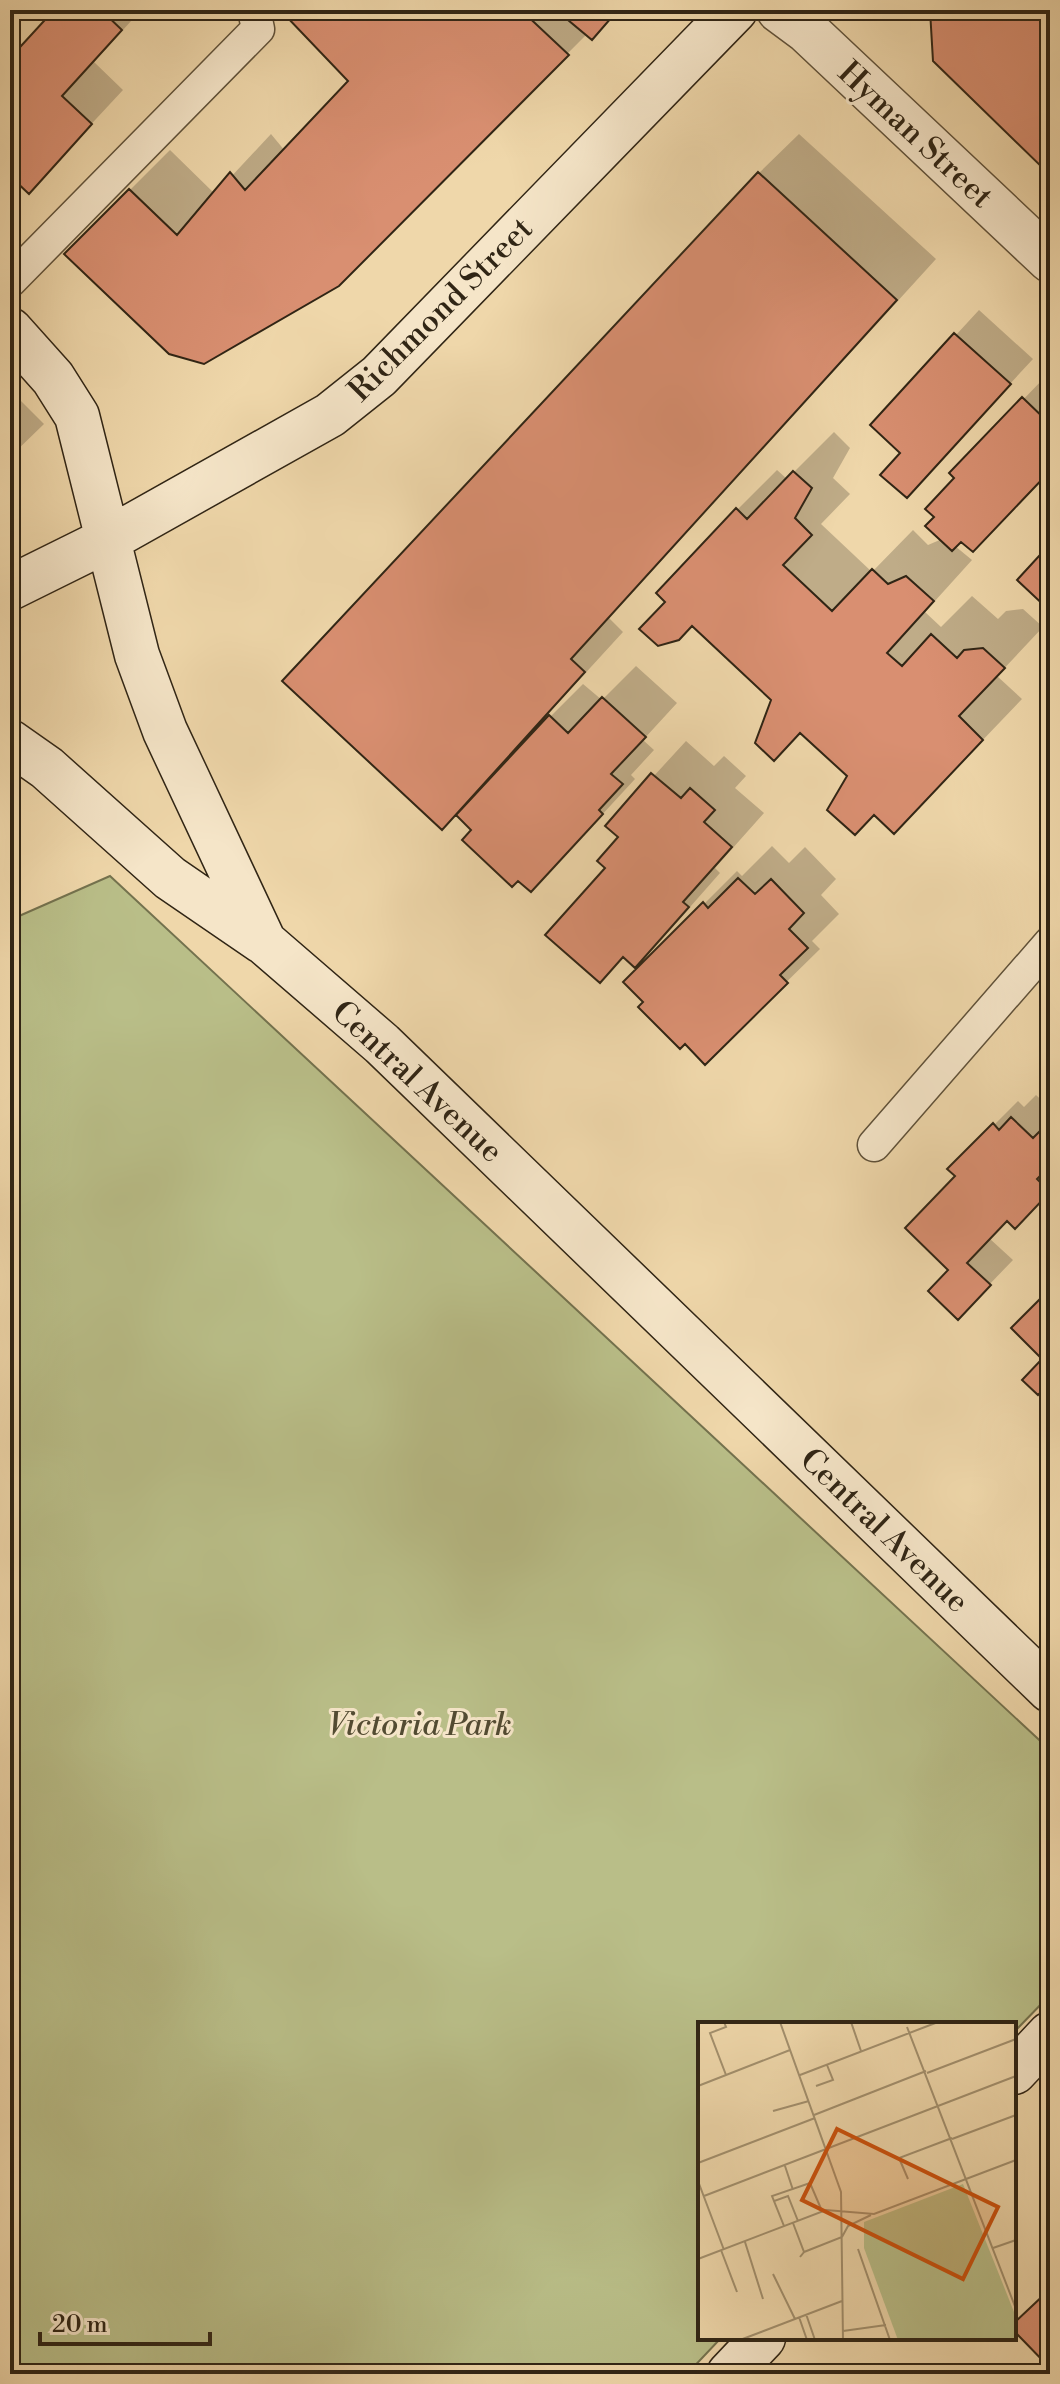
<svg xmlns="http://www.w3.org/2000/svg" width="1060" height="2384" viewBox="0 0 1060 2384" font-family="'Libre Bodoni',serif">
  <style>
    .green { fill: #b9be88; stroke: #74724e; stroke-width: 2 }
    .shadow { fill: #0003 }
    .building { fill: #d98f71; stroke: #302515; stroke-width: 2 }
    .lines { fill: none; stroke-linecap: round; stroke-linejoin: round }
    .lane-casing { stroke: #60523a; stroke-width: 35 }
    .street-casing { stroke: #60523a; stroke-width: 47 }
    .secondary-casing { stroke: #302515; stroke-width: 47 }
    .lane { stroke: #f5e5c8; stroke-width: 32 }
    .street { stroke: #f5e5c8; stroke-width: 44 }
    .secondary { stroke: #f5e5c8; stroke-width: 44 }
    .labels { text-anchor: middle; stroke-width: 6; stroke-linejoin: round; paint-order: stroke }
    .street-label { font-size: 32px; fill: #302515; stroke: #f5e5c8 }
    .park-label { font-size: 32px; font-style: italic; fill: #524b32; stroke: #f5e5c8 }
    .inset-road { fill: none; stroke: #a3906e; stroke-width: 2 }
    .view { fill: #cc510d; fill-opacity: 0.15; stroke: #cc510d; stroke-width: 4 }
    .inset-edge { fill: none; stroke: #302515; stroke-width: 4 }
  </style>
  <rect width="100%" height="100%" fill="#efd7aa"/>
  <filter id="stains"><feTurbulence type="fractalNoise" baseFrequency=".0025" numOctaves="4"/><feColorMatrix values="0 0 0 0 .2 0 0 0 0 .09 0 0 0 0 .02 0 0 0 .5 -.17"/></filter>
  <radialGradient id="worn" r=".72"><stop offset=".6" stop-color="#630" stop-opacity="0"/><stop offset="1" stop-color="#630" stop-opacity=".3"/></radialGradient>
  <path class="green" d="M110,876L1050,1750V1995L1014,2032V2024H700V2338H721L687,2374H10V920Z"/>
  <path class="shadow" d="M57,10H141L94,62L123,90L29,191L10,173V61Z
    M291,10H620L592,38L587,34L338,284L67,253L170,150L215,194L271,134L285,151L351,81Z
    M799,134L936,259L609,618L623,632L547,715L549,718L583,684L602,700L636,666L677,703L643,740L654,750L631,775L635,779L564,856L474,830L456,813L759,173Z
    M979,310L1033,359L907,495L903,453L873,425Z
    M1047,375L1050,377V469L955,546L972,560L925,612L941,627L972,596L998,619L1006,611L1023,609L1043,627L997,676L1022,699L934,791L875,813L849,776L773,699L668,602L737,510L777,470L787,479L834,432L850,448L833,478L850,494L821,524L872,572L913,530L928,545L942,539L937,516L957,478L952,473Z
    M10,390L44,424L10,457Z
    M686,741L714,766L724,756L746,776L735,788L764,813L715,868L720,873L668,932L635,965L625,956L600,980L607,867L621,836L608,826Z
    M772,846L789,863L805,847L836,879L821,895L839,914L812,941L820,949L705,1062L626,982L737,871L742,876Z
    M1036,1095L1050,1108V1190L1015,1226L1007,1219L989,1238L1013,1260L958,1317L951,1269L958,1176L950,1169L1018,1101L1024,1107Z"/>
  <path class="building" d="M54,10H101L122,30L62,96L92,124L29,194L10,176V58Z
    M288,10H521L569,55L339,286L204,364L169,354L64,254L129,189L177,235L230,172L245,190L348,81L284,14Z
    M556,10H618L592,40Z
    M930,10H1050V175L933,61Z
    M758,172L897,300L571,659L585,672L442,830L282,681Z
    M954,333L1011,384L907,498L880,475L900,453L870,425Z
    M1022,397L1050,424V471L973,552L961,542L952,551L925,526L934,517L925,509L954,478L949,473Z
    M793,471L812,488L795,518L812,535L783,565L832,611L872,569L888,584L906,576L934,601L887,653L902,666L931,634L957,658L964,650L983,648L1005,668L959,716L983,740L894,834L874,815L855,835L827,810L847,776L800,733L774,761L755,743L771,700L692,626L679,640L658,646L639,629L665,602L656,593L736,508L747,519Z
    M1050,544V611L1017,580Z
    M602,697L646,737L611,774L623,784L599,810L603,814L531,892L518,881L512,887L462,840L471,830L456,815L549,715L568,733Z
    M651,773L681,798L690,788L715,810L704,822L732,847L683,902L689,907L635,968L623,957L600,983L545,935L605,868L597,861L618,837L605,826Z
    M738,878L755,894L771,879L804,913L789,929L808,948L780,975L788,983L705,1065L685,1044L680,1049L638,1007L643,1002L623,982L703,902L708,908Z
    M1011,1117L1033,1138L1050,1121V1166L1037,1179L1050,1192L1015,1229L1007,1221L967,1263L991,1285L958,1320L928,1291L948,1270L905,1228L955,1176L947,1169L993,1123L999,1130Z
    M1050,1289V1383L1038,1395L1022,1380L1042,1359L1011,1328Z
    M1048,2291L1050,2293V2368L1014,2331V2323Z"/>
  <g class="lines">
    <defs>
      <path id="lane" d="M10,281L258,29L254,10
        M874,1145L1050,943"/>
      <path id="street" d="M779,10L806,30L1050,260"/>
      <path id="secondary" d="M10,330L53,378L77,416L137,655L165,731L264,942L382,1044L1050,1690
        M10,588L109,539L330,415L379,376L735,10
        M10,742L47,768L170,878L262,941
        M1014,2072L1050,2034
        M729,2374L763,2338"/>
    </defs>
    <use href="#lane" class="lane-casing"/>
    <use href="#street" class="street-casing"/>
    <use href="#secondary" class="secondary-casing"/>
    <use href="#lane" class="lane"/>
    <use href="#street" class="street"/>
    <use href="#secondary" class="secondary"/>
  </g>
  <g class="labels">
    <g class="street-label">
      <text transform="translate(916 134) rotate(43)" y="11">Hyman Street</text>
      <text transform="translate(440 309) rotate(-45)" y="11">Richmond Street</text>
      <text transform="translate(418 1081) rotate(43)" y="11">Central Avenue</text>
      <text transform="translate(885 1530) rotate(44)" y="11">Central Avenue</text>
    </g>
    <g class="park-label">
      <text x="420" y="1735">Victoria Park</text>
    </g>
  </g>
  <g transform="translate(698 2022)">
    <rect width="318" height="318" fill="#efd7aa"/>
    <path d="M265,162L318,295V318H200L166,226V200Z" fill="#b9be88"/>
    <path class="inset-road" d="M26,0L28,5L12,11L28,53M82,0L143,170L145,318M153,0L163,29M209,5L318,287M229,51L318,17M102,53L240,0M0,64L92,28M118,64L135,58L129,43M75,89L111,79M116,93L228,49M254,117L318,93M0,141L117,96M87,144L95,168M210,157L201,136L254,116M0,159L26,228M6,174L318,54M76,179L74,174L112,161L124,189M95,201L106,230L102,235M86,204L76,179L90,174L100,199M47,220L65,277M295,226L318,218M160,227L192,318M23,228L39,270M106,230L144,215L150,204L173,193M0,237L128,188L176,192L318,138M75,252L97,297M108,292L117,318M101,295L109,318M145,309L188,303M42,318L144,279"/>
    <path class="view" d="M139,107L300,185L265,257L104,178Z"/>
    <rect width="318" height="318" class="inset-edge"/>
  </g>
  <rect width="1060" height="2384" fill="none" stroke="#efd7aa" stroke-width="40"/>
  <rect x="12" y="12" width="1036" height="2360" fill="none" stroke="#302515" stroke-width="4"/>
  <rect x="20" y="20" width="1020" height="2344" fill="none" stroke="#302515" stroke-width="2"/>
  <path d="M40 2332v12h170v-12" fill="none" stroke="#302515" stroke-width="4"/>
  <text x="52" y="2332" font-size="24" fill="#302515" stroke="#f5e5c8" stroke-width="6" paint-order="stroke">20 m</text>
  <rect width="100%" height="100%" filter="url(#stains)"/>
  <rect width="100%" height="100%" fill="url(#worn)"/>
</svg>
